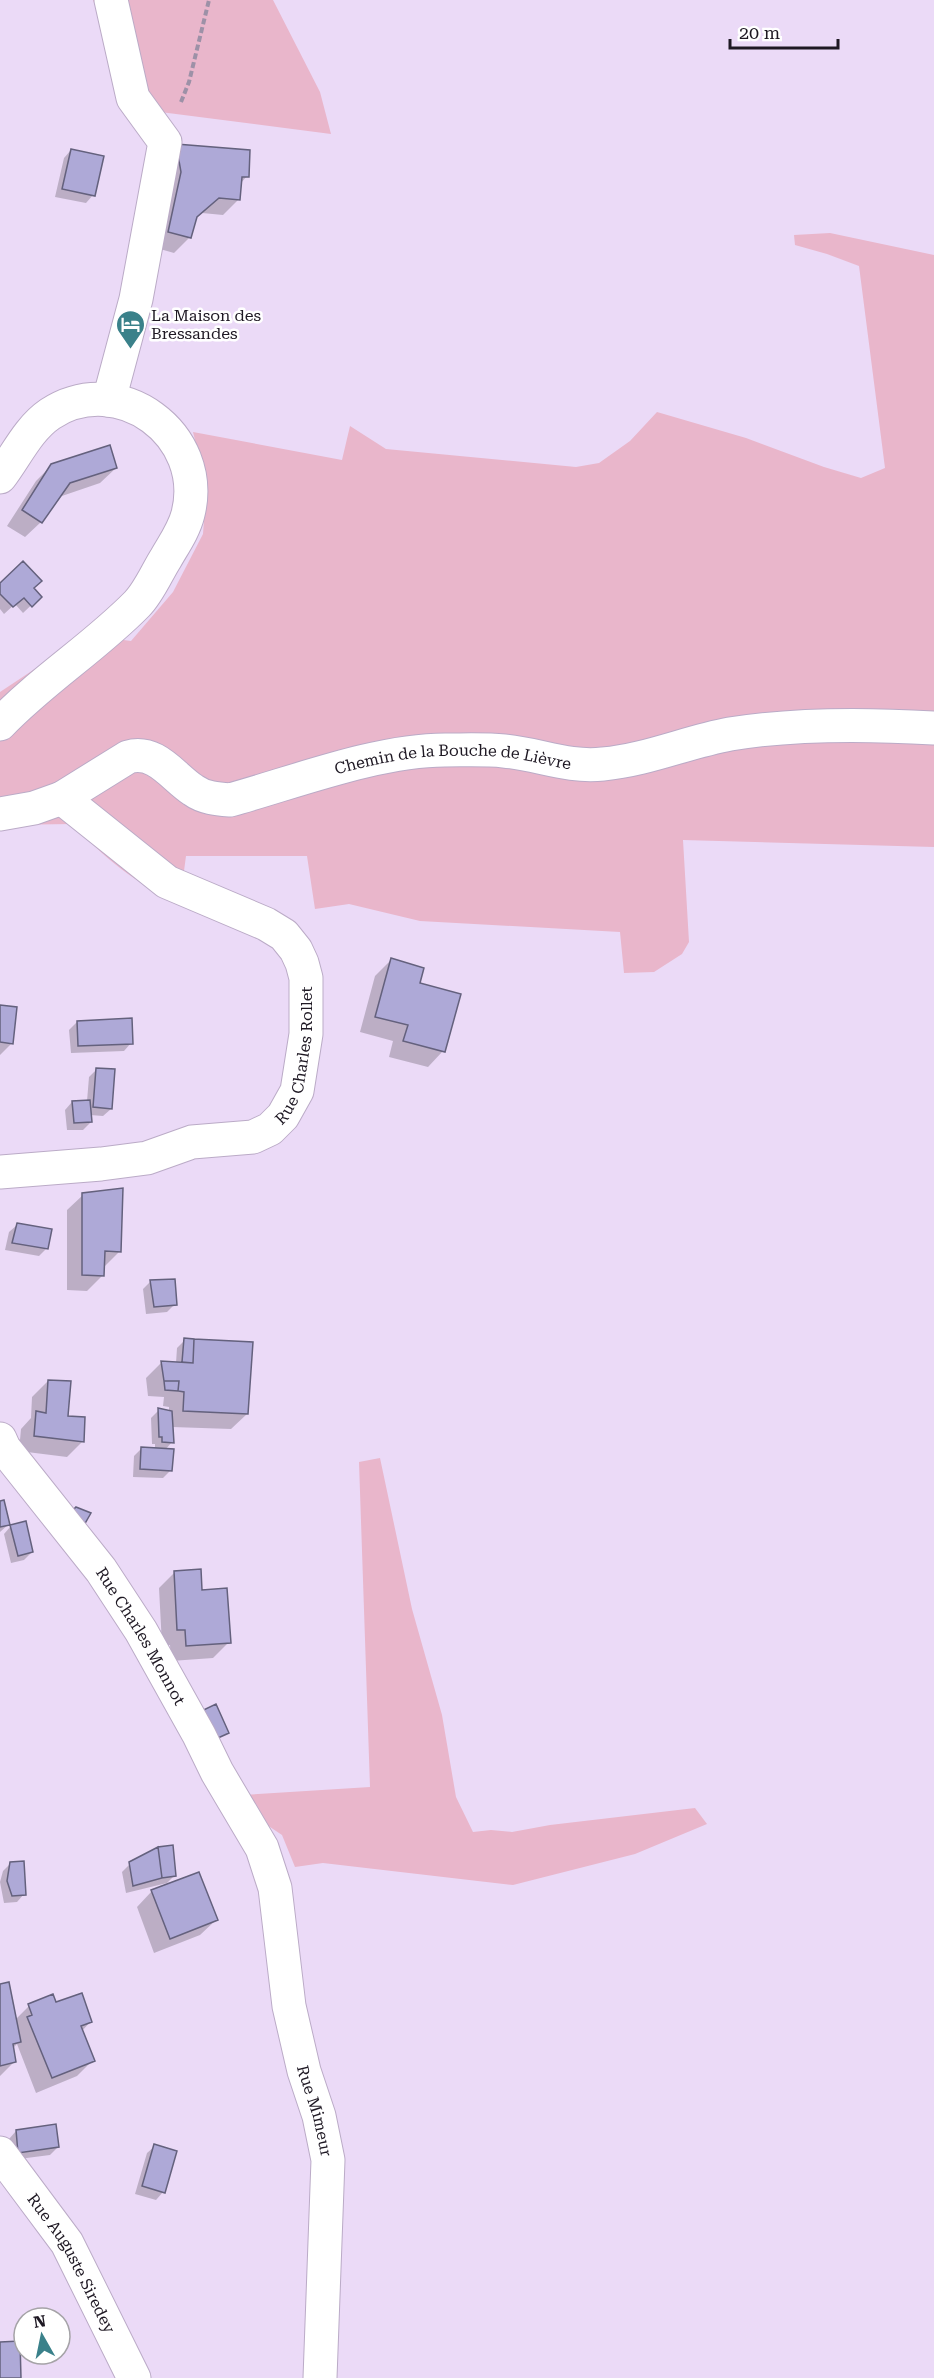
<svg xmlns="http://www.w3.org/2000/svg" width="934" height="2378" viewBox="0 0 934 2378" font-family="'Roboto Serif',serif">
  <style>
    .green { fill: #e9b6cb }
    .shadow { fill: #0003 }
    .building { fill: #aea9d7; stroke: #64617d; stroke-width: 1.5 }
    .lines { fill: none; stroke-linecap: round; stroke-linejoin: round }
    .minor-casing { stroke: #bbabc7; stroke-width: 35 }
    .path { stroke: #9d91a7; stroke-width: 4; stroke-dasharray: 6 3; stroke-linecap: butt }
    .minor { stroke: #fff; stroke-width: 33 }
    .labels { text-anchor: middle; stroke-width: 5; stroke-linejoin: round; paint-order: stroke }
    .poi-label { font-size: 16px; fill: #1e1823; stroke: #fff; text-anchor: start }
    .street-label { font-size: 16px; fill: #1e1823; stroke: #fff }
  </style>
  <rect width="100%" height="100%" fill="#ebdaf7"/>
  <path class="green" d="M93,0H273L320,92L331,134L129,108L115,58Z
    M830,233L934,255V847L683,840L689,942L682,954L654,972L624,973L620,932L420,921L349,904L315,909L307,856H186L180,901C138,887 102,856 73,824L0,825V692L86,635L131,641L173,592L203,534L206,494L203,472L193,432L342,460L350,426L386,449L576,467L599,463L630,441L657,412L746,438L824,467L861,478L885,468L859,266L827,254L795,245L794,235Z
    M380,1458L412,1609L442,1715L456,1797L473,1832L491,1830L512,1832L550,1825L695,1808L707,1824L635,1854L513,1885L323,1863L295,1867L282,1835L267,1825L243,1795L370,1787L359,1462Z"/>
  <path class="shadow" d="M177,146L247,176L240,184L239,199L223,215L202,213L195,219L190,237L174,253L153,247Z
    M71,150L93,195L86,203L55,197L64,158Z
    M52,465L116,468L100,483L59,497L41,522L25,537L7,526L36,481Z
    M0,585L32,588L40,597L23,613L15,604L4,614L0,609Z
    M391,960L418,984L443,1051L428,1067L389,1057L393,1041L360,1032L375,976Z
    M0,1007L12,1043L0,1055Z
    M77,1022L131,1043L124,1051L71,1053L69,1030Z
    M96,1070L111,1109L103,1116L90,1115L91,1122L83,1130H67L65,1110L72,1102L87,1101L89,1077Z
    M83,1195L120,1251L103,1268V1275L87,1291L67,1290V1210Z
    M17,1225L47,1248L39,1256L5,1250L9,1232Z
    M150,1282L175,1304L167,1312L146,1314L143,1289Z
    M185,1340L247,1414L231,1429L172,1427V1442L165,1450L171,1470L163,1478L133,1477L134,1456L142,1448L155,1449V1444H152L151,1418L159,1410L169,1412V1407L163,1406L164,1397L148,1396L146,1378L161,1363H176L177,1348Z
    M48,1381L66,1417L83,1441L67,1457L19,1451L21,1429L31,1418L32,1397Z
    M0,1503L9,1524L0,1532Z
    M11,1526L32,1552L24,1560L11,1563L4,1534Z
    M174,1573L200,1592L229,1642L213,1658L171,1661L170,1645H162L159,1588Z
    M11,1863L24,1894L17,1902L4,1903L0,1882L3,1871Z
    M130,1864L175,1875L167,1883L126,1893L122,1872Z
    M152,1891L216,1920L200,1935L154,1953L137,1907Z
    M0,1985L15,2020L29,2006L56,2004L91,2021L82,2031L93,2060L77,2076L36,2093L17,2044L12,2049L15,2061L0,2076Z
    M16,2131L58,2147L50,2155L11,2160L9,2139Z
    M155,2146L163,2192L156,2200L135,2194L147,2153Z"/>
  <path class="building" d="M176,144L250,150L249,177H242L240,200L219,198L197,217L191,238L168,232L181,172Z
    M71,149L104,156L95,196L62,189Z
    M110,445L117,468L70,483L42,523L22,510L51,464Z
    M23,561L42,581L34,588L42,597L32,607L24,598L13,607L0,594V583Z
    M391,958L424,968L420,983L461,994L445,1052L403,1041L408,1025L375,1017Z
    M0,1005L17,1007L13,1044L0,1042Z
    M132,1018L133,1044L78,1046L77,1021Z
    M96,1068L115,1069L112,1109L93,1107Z
    M90,1100L92,1122L74,1123L72,1101Z
    M123,1188L121,1252L105,1251L104,1276L82,1275V1193Z
    M17,1223L52,1229L48,1249L12,1243Z
    M175,1279L177,1305L154,1307L150,1280Z
    M184,1338L194,1339L193,1363L182,1362Z
    M194,1339L253,1342L248,1414L183,1411L184,1392L178,1391L179,1381H164L161,1361L193,1363Z
    M48,1380L71,1381L68,1416L85,1417L84,1442L34,1436L36,1411L46,1413Z
    M164,1381H179L178,1391L165,1390Z
    M158,1408L172,1411L174,1443L162,1442V1437H159Z
    M141,1447L174,1449L172,1471L140,1469Z
    M4,1500L10,1525L0,1527V1501Z
    M76,1507L91,1513L83,1527L70,1513Z
    M26,1521L33,1552L18,1556L10,1525Z
    M201,1569L202,1590L227,1588L231,1643L186,1646L185,1630H177L174,1571Z
    M216,1704L229,1733L209,1742L195,1714Z
    M173,1845L176,1876L162,1878L158,1847Z
    M158,1847L162,1878L133,1886L129,1862Z
    M24,1861L26,1895L12,1896L7,1881L10,1862Z
    M199,1872L218,1920L170,1939L151,1890Z
    M9,1982L21,2042L13,2044L16,2062L0,2066V1984Z
    M82,1993L92,2022L81,2026L95,2061L52,2078L27,2017L32,2015L28,2004L53,1994L56,2002Z
    M56,2124L59,2147L18,2153L16,2130Z
    M154,2144L177,2151L165,2193L142,2186Z
    M20,2341L21,2378H0V2342Z"/>
  <g class="lines">
    <defs>
      <g id="minor">
        <path d="M109,400L136,299L165,142L133,98L111,0"/>
        <path d="M0,477C16,456 28,429 50,414C119,369 208,435 188,514C184,530 174,544 166,558C157,572 149,592 137,604C95,647 42,680 0,724"/>
        <path id="s1" d="M0,814L34,808L62,798L128,757C156,749 172,776 193,790C204,798 217,799 230,800C295,782 378,750 445,750C465,750 485,749 504,751C538,754 568,768 603,764C647,760 687,742 730,734C797,723 867,724 934,728"/>
        <path id="s2" d="M0,1172L101,1164L147,1158L192,1142L253,1137L270,1129L283,1116L297,1091L306,1034V978L302,963L296,950L284,935L266,924L167,882L62,798"/>
        <path id="s3" d="M0,1439L4,1448L101,1570L141,1631L199,1735L217,1772L262,1848L275,1888L289,2006L304,2071L319,2116L328,2160L320,2378"/>
        <path id="s4" d="M0,2153L67,2243L134,2378"/>
      </g>
    </defs>
    <use href="#minor" class="minor-casing"/>
    <path class="path" d="M181,102L189,82L209,0"/>
    <use href="#minor" class="minor"/>
  </g>
  <defs>
    <symbol id="hotel-pin" viewBox="-11 -11 22 30"><path d="M0 17L-7.5 6A9.5 9.5 0 1 1 7.5 6Z" fill="#3a818a" stroke="#fff"/><path d="M-6-4.5h1.5V1H6V5H4.5V3h-9V5H-6ZM-4 0a1.8 1.8 0 1 1 3.6 0ZM.5 0V-2.5h3Q6-2.5 6 0Z" fill="#fff"/></symbol>
  </defs>
  <g fill-rule="evenodd">
    <use href="#hotel-pin" x="114" y="308" width="33" height="45"/>
  </g>
  <g class="labels">
    <g class="poi-label">
      <text x="151" y="321">La Maison des<tspan x="151" dy="18">Bressandes</tspan></text>
    </g>
    <g class="street-label">
      <text dy="6" stroke="none"><textPath href="#s1" startOffset="486">Chemin de la Bouche de Lièvre</textPath></text>
      <text dy="6" stroke="none"><textPath href="#s2" startOffset="357">Rue Charles Rollet</textPath></text>
      <text dy="6" stroke="none"><textPath href="#s3" startOffset="243">Rue Charles Monnot</textPath></text>
      <text dy="6" stroke="none"><textPath href="#s3" startOffset="756">Rue Mimeur</textPath></text>
      <text dy="6" stroke="none"><textPath href="#s4" startOffset="132">Rue Auguste Siredey</textPath></text>
    </g>
  </g>
  <g transform="translate(42 2336) rotate(351)"><circle r="28" fill="#ffffff" stroke="#a5a3a7" stroke-width="1.5"/>
  <path d="M0-4.5L10 22L0 15L-10 22Z" fill="#3a818a"/>
  <text y="-9" font-size="16" font-weight="bold" text-anchor="middle" fill="#1e1823">N</text>
  </g>
  <path d="M730 39v9h108v-9" fill="none" stroke="#1e1823" stroke-width="3"/>
  <text x="739" y="39" font-size="18" fill="#1e1823" stroke="#ffffff" stroke-width="4.5" paint-order="stroke">20 m</text>
</svg>
